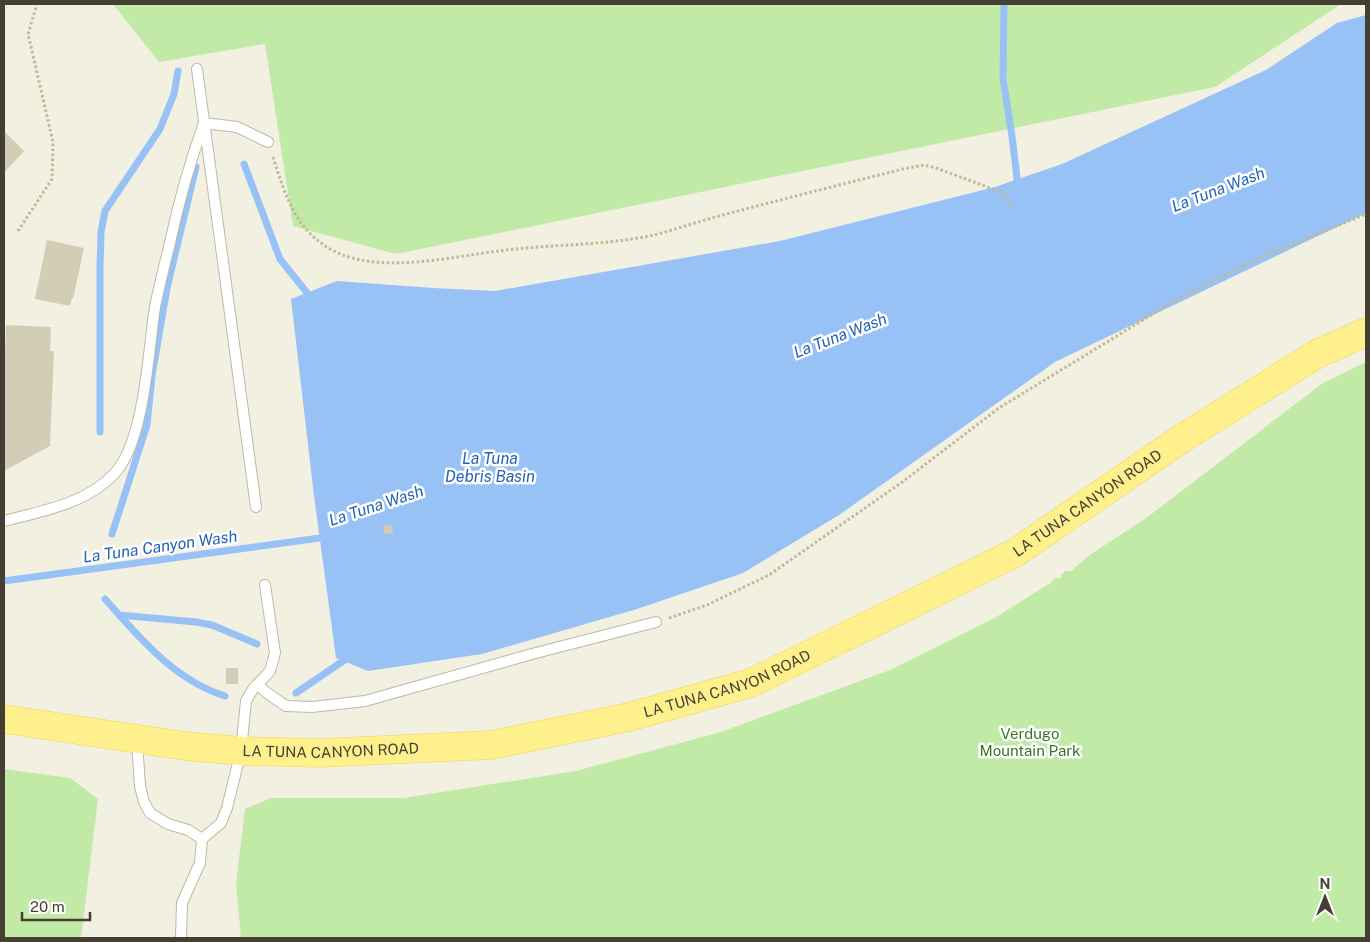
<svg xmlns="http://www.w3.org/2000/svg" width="1370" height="942" viewBox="0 0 1370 942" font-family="'Public Sans',sans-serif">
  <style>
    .green { fill: #c1eaa6 }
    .water { fill: #98c1f5 }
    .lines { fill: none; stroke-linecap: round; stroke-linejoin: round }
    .stream { stroke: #98c1f5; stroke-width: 7 }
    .building { fill: #d4cdb6 }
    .service-casing { stroke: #beb9a4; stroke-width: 12 }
    .primary-casing { stroke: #ecd556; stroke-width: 29 }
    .path { stroke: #c1b894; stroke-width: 3; stroke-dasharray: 2.5 2.5; stroke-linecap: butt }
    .service { stroke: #fff; stroke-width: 10 }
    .primary { stroke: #fff08e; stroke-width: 28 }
    .labels { text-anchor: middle; stroke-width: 5; stroke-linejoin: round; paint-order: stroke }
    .street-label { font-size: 15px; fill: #443f32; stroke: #fff }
    .park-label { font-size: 15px; fill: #367922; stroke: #fff }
    .water-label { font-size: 16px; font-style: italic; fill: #2563b6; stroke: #fff }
  </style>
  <rect width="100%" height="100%" fill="#f2f0e1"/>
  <path class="green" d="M113,4H1341L1215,87L396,254L293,226L265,44L159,62Z
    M1366,362V938H241L236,883L245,809L271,798H404L576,771L721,732L890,670L993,619L1047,585L1051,584V581H1054V578H1061V574H1064V571H1071L1091,554L1145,519L1323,383Z
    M4,769L70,778L98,799L81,938H4Z"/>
  <path class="water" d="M1366,15V213L1055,362L839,515L743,573L637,609L482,654L368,671L336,658L314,496L291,299L337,281L433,288L495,291L780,241L995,187L1062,164L1266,70L1337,23Z"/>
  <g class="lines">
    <path class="stream" d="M1004,4L1003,79L1012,136L1018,187
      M244,164L280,259L312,299
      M100,432V268L101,232L105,211L160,129L174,94L178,71
      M112,534L147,425L152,376L167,288L196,167
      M4,581L320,538L328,536
      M105,599C139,637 174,680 225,696
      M119,615L196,622L212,625L257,644
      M296,693L349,657"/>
  </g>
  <path class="building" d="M4,131L24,151L4,173Z
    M47,240L84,248L73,299L72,298L70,306L35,299Z
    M6,325L51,327L50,351H54L50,446L4,471V380Z
    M392,525L393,533L384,534L383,526Z
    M226,668H238V684H226Z"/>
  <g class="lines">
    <defs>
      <path id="service" d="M197,69L256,507
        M4,521C42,511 86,504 114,474C145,442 148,351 155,307C159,287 164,267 169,247C178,205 189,164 204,123L237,127L268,142
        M258,685L267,693L286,706L312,707L365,701L532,654L656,622
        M137,741L140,786L144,802L150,813L168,824L188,830L202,839
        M181,938L182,903L200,863L202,839L221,823L227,808L241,751L246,701L253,689L270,671L275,653L265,585"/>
      <g id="primary">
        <path id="s1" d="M4,719L185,746L241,751L320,753L491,745L629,717L751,683L1015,553L1181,439L1317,354L1366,332"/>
      </g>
    </defs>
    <use href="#service" class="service-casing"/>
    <use href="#primary" class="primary-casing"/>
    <path class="path" d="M273,157C285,194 295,230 332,250C378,275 449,257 499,251C550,244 603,246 654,235C677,229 700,221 723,215C783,199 843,184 903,169L924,165L936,168L1001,192L1007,198L1011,207
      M18,231L52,179L53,142L28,34L37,4
      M669,618L707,605L769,575L901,483L999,408L1184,295L1254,260L1366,214"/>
    <use href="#service" class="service"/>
    <use href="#primary" class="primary"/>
  </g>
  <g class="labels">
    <g class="street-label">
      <text dy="5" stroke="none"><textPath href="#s1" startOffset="1139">LA TUNA CANYON ROAD</textPath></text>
      <text dy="5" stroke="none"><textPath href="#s1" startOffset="734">LA TUNA CANYON ROAD</textPath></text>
      <text dy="5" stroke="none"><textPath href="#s1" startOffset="329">LA TUNA CANYON ROAD</textPath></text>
    </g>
    <g class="park-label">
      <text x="1030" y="739">Verdugo<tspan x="1030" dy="17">Mountain Park</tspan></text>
    </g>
    <g class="water-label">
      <text transform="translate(1218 189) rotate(-21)" y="6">La Tuna Wash</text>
      <text transform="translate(840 335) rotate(-21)" y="6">La Tuna Wash</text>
      <text x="490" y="464">La Tuna<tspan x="490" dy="18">Debris Basin</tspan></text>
      <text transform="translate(376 505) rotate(-18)" y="6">La Tuna Wash</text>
      <text transform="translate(160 546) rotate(-8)" y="6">La Tuna Canyon Wash</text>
    </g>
  </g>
  <rect width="1370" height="942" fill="none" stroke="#443f32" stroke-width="10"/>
  <g transform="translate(1325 897)" stroke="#ffffff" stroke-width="4" paint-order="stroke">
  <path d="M0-4L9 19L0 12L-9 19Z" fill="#443f32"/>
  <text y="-8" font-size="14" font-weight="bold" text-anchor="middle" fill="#443f32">N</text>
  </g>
  <path d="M22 912v8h68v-8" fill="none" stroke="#443f32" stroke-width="2.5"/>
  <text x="30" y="912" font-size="15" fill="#443f32" stroke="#ffffff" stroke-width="4" paint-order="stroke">20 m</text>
</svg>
